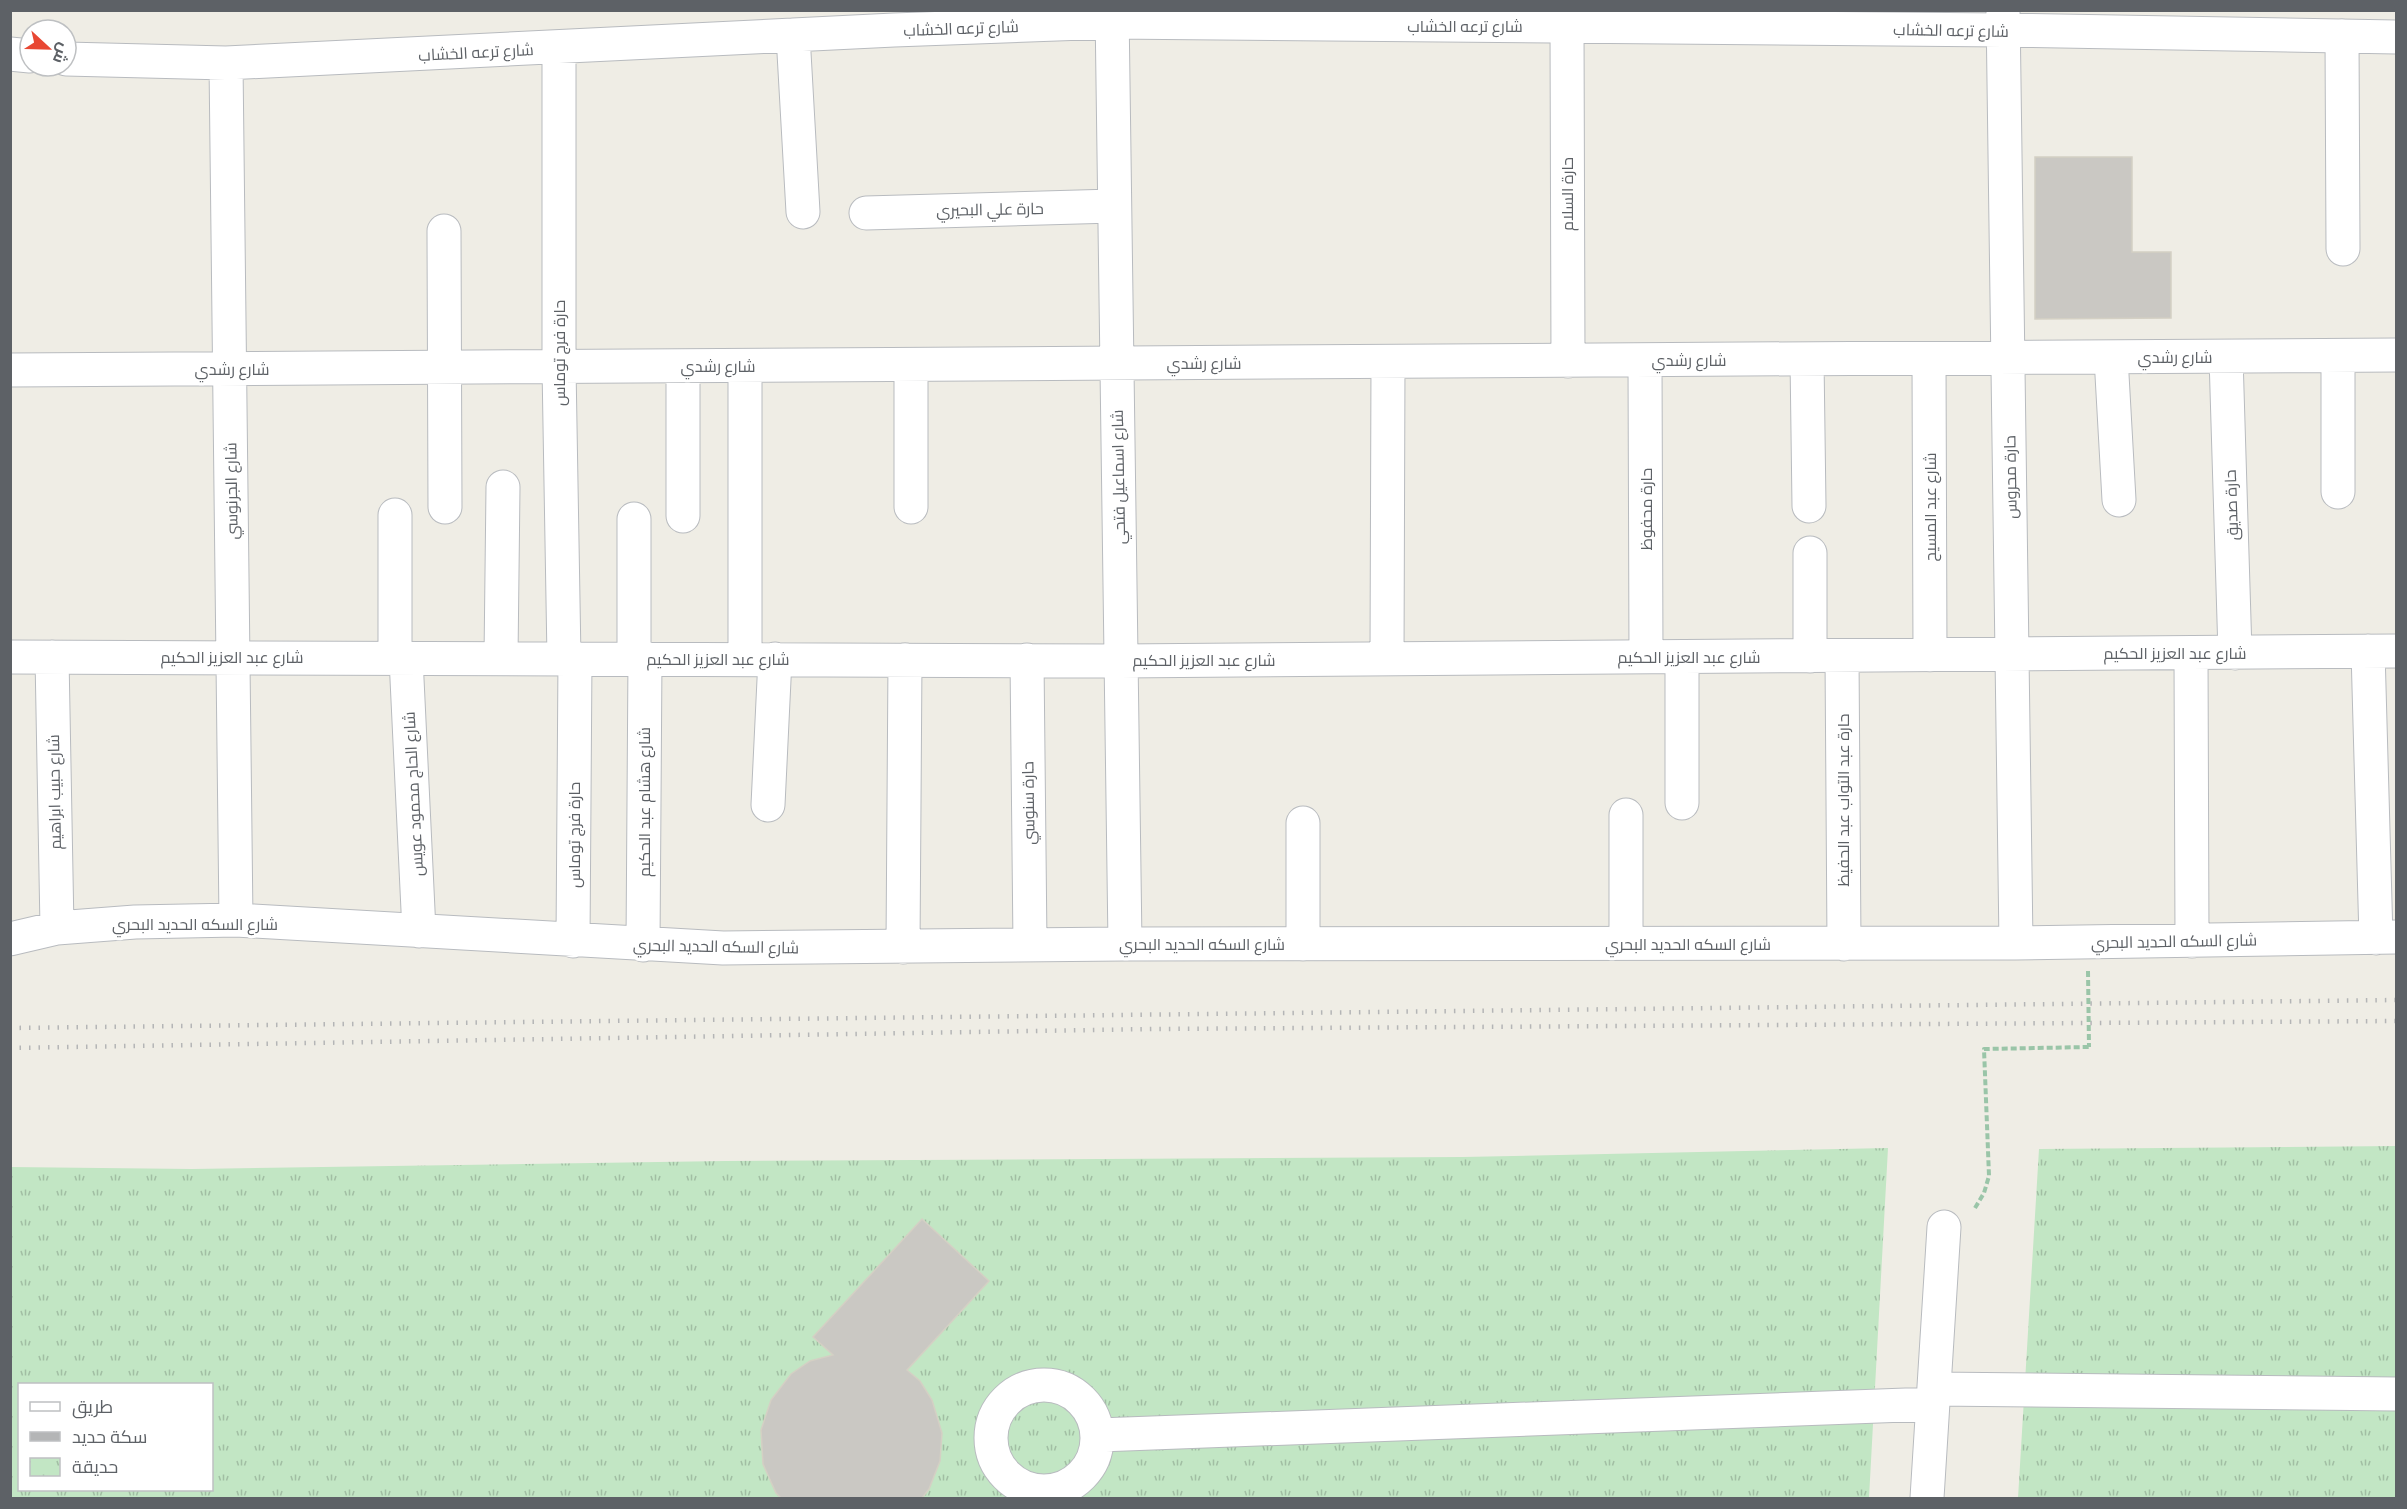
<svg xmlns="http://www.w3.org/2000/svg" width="2407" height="1509" viewBox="0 0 2407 1509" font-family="'Archivo Narrow',Cairo,sans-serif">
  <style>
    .park { fill: url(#park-tufts); fill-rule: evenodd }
    .building { fill: #cac8c3; stroke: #d4d0c4; stroke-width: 1.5 }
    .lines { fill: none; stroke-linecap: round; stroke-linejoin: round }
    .minor-casing { stroke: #b8bbbf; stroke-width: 35 }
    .path { stroke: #9ac5a8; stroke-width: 4; stroke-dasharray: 6 3; stroke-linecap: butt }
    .minor { stroke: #fff; stroke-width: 33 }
    .rail { stroke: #b4b5b6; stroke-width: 4.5; stroke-dasharray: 1.5 8; stroke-linecap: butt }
    .path-bridge { stroke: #9ac5a8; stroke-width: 4; stroke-dasharray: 6 3; stroke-linecap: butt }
    .labels { text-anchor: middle; stroke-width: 6; stroke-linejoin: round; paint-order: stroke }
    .street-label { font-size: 16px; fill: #5d6166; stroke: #fff }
  </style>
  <defs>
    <pattern id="park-tufts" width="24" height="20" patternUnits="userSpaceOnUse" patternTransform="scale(1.5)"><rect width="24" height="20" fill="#c2e6c4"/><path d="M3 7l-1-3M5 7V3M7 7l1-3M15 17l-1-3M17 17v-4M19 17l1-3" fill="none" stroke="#a1bea3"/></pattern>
  </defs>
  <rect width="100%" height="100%" fill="#efede5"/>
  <path class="park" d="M2396,1146V1498H2018L2039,1149Z
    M1888,1148L1869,1498H11V1167L192,1169L725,1161L1462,1157ZM20,1384H212V1490H20Z"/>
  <path class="building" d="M2035,157H2132V252H2171V318L2035,319Z
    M922,1219L989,1281L907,1370L920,1381L932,1400L942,1433L940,1461L929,1489L922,1498H781L776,1493L763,1464L761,1430L771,1400L791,1374L810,1361L833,1355L813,1337Z"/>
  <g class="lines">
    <defs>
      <path id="minor" d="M1112,10L1125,944
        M2003,10L2016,943
        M1567,26L1568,361
        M793,35L803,212
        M2342,36L2343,249
        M559,48V367L564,658
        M10,54L30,56
        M66,59L226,63L894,30L1112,22L2003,30L2396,37
        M226,63L236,920
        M866,213L1114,206
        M444,231L445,507
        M2338,356V492
        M2111,357L2119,500
        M2226,357L2235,653
        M1807,359L1809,506
        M1929,359L1930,655
        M1645,361L1646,657
        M911,365V507
        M683,366V516
        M745,366V659
        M10,370L2396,355
        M395,515V657
        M634,519V658
        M1810,553V656
        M2368,651L2376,938
        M2191,653L2192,941
        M1842,656L1844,944
        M10,657L1120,661L2396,651
        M52,657L57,928
        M406,658L419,931
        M501,658L503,487
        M1387,659L1388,362
        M1027,660L1030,945
        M1682,803V657
        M768,805L775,659
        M10,939L57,928L135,922L236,920L723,948L1125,944L2016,943L2396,937
        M573,941L575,658
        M1626,943V815
        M1303,944V823
        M643,945L645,658
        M903,947L905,660
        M991 1438a53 53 0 1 1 106 0a53 53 0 1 1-106 0Z
        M1934,1389L2396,1394
        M1099,1435L1933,1404
        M1927,1498L1944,1227"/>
    </defs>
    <use href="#minor" class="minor-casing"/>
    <path class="path" d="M1975,1208L1984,1193L1989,1176L1984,1049L2089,1047"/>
    <use href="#minor" class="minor"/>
    <path class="rail" d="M10,1028L2396,1000
      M10,1048L1153,1029L2396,1021"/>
    <path class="path-bridge" d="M2088,971L2089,1047"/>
  </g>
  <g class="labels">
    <g class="street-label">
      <text x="1465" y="32">شارع ترعه الخشاب</text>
      <text transform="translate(961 28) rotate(-2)" y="6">شارع ترعه الخشاب</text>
      <text transform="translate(1951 30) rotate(1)" y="6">شارع ترعه الخشاب</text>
      <text transform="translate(476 52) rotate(-3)" y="6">شارع ترعه الخشاب</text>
      <text transform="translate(1567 194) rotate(-90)" y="6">حارة السلام</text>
      <text transform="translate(990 209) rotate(-1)" y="6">حارة علي البحيري</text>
      <text transform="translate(559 353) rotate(-90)" y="6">حارة فرج توماس</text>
      <text x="2175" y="363">شارع رشدي</text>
      <text x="1689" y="366">شارع رشدي</text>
      <text x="1204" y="369">شارع رشدي</text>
      <text x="718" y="372">شارع رشدي</text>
      <text x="232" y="375">شارع رشدي</text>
      <text transform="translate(1118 477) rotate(-91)" y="6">شارع اسماعيل فتحي</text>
      <text transform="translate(2010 477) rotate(-91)" y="6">حارة محروس</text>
      <text transform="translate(231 491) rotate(-91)" y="6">شارع الجرنوسي</text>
      <text transform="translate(2231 505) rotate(-92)" y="6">حارة صديق</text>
      <text transform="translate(1930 507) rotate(-90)" y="6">شارع عبد المسيح</text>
      <text transform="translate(1646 509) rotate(-90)" y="6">حارة محفوظ</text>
      <text x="2175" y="659">شارع عبد العزيز الحكيم</text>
      <text x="232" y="663">شارع عبد العزيز الحكيم</text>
      <text x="1689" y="663">شارع عبد العزيز الحكيم</text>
      <text x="718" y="665">شارع عبد العزيز الحكيم</text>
      <text x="1204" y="666">شارع عبد العزيز الحكيم</text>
      <text transform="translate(54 792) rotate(-91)" y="6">شارع حبيب ابراهيم</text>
      <text transform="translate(413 794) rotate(-93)" y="6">شارع الحاج محمود عويس</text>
      <text transform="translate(1843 800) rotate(-90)" y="6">حارة عبد التواب عبد الحفيظ</text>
      <text transform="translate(644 802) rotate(-90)" y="6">شارع هشام عبد الحكيم</text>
      <text transform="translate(1028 803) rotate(-91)" y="6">حارة سنوسي</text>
      <text transform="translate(574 835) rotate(-90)" y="6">حارة فرج توماس</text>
      <text x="195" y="930">شارع السكه الحديد البحري</text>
      <text transform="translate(2174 941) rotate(-1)" y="6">شارع السكه الحديد البحري</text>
      <text x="1202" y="950">شارع السكه الحديد البحري</text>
      <text x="1688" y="950">شارع السكه الحديد البحري</text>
      <text transform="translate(716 946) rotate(1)" y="6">شارع السكه الحديد البحري</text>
    </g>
  </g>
  <rect width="2407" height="1509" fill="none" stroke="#5d6166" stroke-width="24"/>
  <rect x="18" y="1383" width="195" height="108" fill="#ffffff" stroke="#bec0c2" stroke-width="1.5"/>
  <rect x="30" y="1402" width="30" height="9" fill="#ffffff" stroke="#bec0c2" stroke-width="1.5"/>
  <text x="72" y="1413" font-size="18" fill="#5d6166">طريق</text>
  <rect x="30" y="1432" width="30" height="9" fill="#b4b5b6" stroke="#bec0c2" stroke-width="1.5"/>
  <text x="72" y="1443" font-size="18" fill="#5d6166">سكة حديد</text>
  <rect x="30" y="1458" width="30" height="18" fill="url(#park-tufts)" stroke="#bec0c2" stroke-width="1.5"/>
  <text x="72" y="1473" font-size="18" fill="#5d6166">حديقة</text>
  <g transform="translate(48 48) rotate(112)"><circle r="28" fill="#ffffff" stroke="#bec0c2" stroke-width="1.5"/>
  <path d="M0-4.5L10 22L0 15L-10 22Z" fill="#e84733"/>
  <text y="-9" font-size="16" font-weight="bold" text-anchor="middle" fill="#5d6166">ش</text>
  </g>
</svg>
